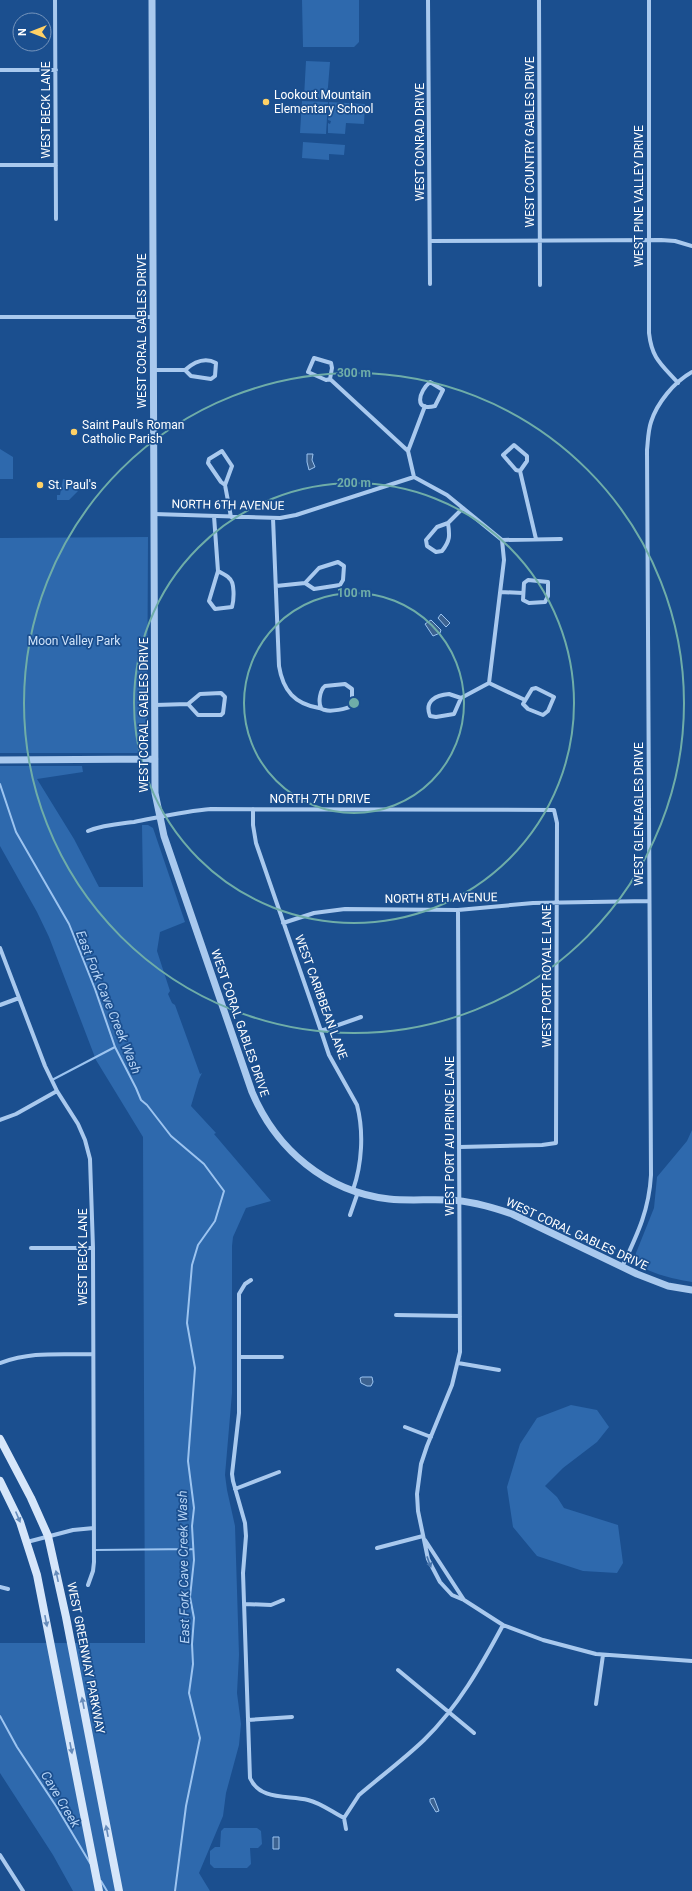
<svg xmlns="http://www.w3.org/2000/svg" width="692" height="1891" viewBox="0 0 692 1891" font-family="Roboto,sans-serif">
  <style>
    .green { fill: #2e69ad }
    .water { fill: #3c6290; stroke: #9cc4f0 }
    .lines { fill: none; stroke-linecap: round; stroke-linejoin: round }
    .stream { stroke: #9cc4f0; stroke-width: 2 }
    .minor { stroke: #a9c9ee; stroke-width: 4 }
    .tertiary { stroke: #a9c9ee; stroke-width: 7 }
    .secondary { stroke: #d6e6fa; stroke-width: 8 }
    .oneway { fill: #668bba }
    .oneway2 { fill: #4674ac }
    .ring { fill: none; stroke: #6fada8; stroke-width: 2 }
    .poi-dot { fill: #ffd166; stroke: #1b4f8f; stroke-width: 1.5 }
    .labels { text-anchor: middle; stroke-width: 3.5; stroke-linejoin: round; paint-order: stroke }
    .poi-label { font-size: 12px; fill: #fff; stroke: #1b4f8f; text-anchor: start }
    .street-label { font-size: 12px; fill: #fff; stroke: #1b4f8f }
    .park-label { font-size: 12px; fill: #cfe3fa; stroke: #1b4f8f }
    .water-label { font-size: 13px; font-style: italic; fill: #b5d3f5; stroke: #1b4f8f }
    .centre { fill: #6fada8; stroke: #1b4f8f; stroke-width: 2 }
    .ring-label { font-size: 12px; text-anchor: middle; font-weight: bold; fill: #6fada8; stroke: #1b4f8f; stroke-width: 3.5; stroke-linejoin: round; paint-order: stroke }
  </style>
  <rect width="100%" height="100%" fill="#1b4f8f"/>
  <path class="green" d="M302,0H359V42L354,47H303Z
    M306,61L330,62L327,99L304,97Z
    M302,101L328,102L326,134L300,133Z
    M329,102L365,104L364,124L346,123L345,134L328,133V123L330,124L331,121L328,120Z
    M303,142L345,145L344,155L329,154V160L302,158Z
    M0,449L13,457V479H0Z
    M63,479H65L78,491L69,500H57V495H60Z
    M148,537L147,749L140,753H0V538Z
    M0,766H82L83,772L37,779L74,839L99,887H143L142,825H148L153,828L185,922L160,932L157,951L170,991L168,994L172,1003L175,1005L200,1074L202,1073L199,1079L191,1106L216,1133L214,1134L271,1201L246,1208L233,1237L232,1246V1393L225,1475L227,1490L235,1526L239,1655L237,1693L241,1724L239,1745L226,1793L223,1816L199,1873L210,1891H73L53,1855L0,1773V1643H145L143,1137L96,1060L49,937L37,912L0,846Z
    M692,1130V1282C678,1280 638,1272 634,1258L654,1208L657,1177L687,1141Z
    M571,1405L597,1410L609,1427L597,1442L563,1468L545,1486L557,1497L564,1508L618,1525L623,1563L617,1573L583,1571L537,1556L513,1527L507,1487L520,1444L537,1418Z
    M224,1828H257L261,1831L262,1844L258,1848H250L251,1864L247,1868H214L210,1864V1851L215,1847H220L221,1831Z"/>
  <path class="water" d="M307,454H313L312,460L315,467L309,470L307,462Z
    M441,614L450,623L446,627L438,618Z
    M431,620L441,630L440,633L433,636L425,624Z
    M362,1377H372L373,1382L371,1386H367L361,1383L360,1378Z
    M434,1798L439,1811L436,1812L430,1802V1799Z
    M273,1837H279V1849H273Z"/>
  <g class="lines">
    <path class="stream" d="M0,784L16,832L69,924L95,989L115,1047L136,1088L141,1100L147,1105L171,1136L204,1164L224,1191L215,1221L198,1245L192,1265L187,1323L195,1368L188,1461L194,1508L192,1526L194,1560L190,1597L194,1618L192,1644L193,1664L189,1693L200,1738L186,1806L175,1891
      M52,1080L115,1047
      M95,1550L193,1549
      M0,1716L17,1747L56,1806L90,1863
      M101,1881L107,1891"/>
    <path class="minor" d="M55,0L56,219
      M428,0L430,284
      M539,0L540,285
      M649,0V333C652,359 661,364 678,383
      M0,70H56
      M0,165H56
      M430,241L661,240L675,241L692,246
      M0,317H152
      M153,370H185C194,362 205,357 216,363L215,376L211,379L191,376L185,370
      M330,379L332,368L331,363L314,358L308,372L326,380L330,379L408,451L414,477
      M430,382L443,390L435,406C413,412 419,391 430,382Z
      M514,445L527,456V461L520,471L516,470L503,455Z
      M222,451L232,466L225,485L221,482L208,463L209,459Z
      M408,451L425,406
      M520,471L536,539
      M225,485L231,517
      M154,514L280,518L296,515L414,477L447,495L502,540L561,539
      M214,516L218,571L209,601L215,609L232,607C234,600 235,582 229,578C226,575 221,573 218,571
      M273,518L279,666C283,691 295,704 319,708C321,708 323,710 325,710C331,712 346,709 352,706V689L345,684L325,686C320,690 318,702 321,708
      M448,523C450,536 450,541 442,551L436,552L427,546L426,540L437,527Z
      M448,523L463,508
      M338,562L344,566L343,580L340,585L314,589L305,583L319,568Z
      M528,580L548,582V596L545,602L529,603L523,600L524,583Z
      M276,586L305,583
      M500,592L523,593
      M489,683L525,700
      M536,688L554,697L548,711L543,715L528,709L523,704L532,689Z
      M449,694L461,698L454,714L436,717L430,716C424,701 436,695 449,694Z
      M461,698L489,683L504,560L502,540
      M155,705L188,704L200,694L221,693L225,697L223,713L221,715H198L188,704
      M253,809V825L256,843L321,1031L329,1055L357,1105C364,1132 362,1164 353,1190
      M88,831C103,825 118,824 134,822C160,817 185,811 211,809L554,810L557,823L556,1143L542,1145L460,1147
      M458,910L460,1352L452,1385L427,1446L421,1464L417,1494L418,1511L428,1559L440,1582L452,1595L464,1600L503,1625L543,1640L596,1654L692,1661
      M283,923L314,913L345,909L458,910L533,903L649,901
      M0,948L45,1066L57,1091L78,1124L85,1140L90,1159L93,1248L94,1562L93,1571L88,1585
      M0,1005L19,998
      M321,1031L361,1017
      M0,1120L16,1114L57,1091
      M350,1215L358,1192
      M31,1248H93
      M622,1267C637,1235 649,1211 651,1175L647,450C648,441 648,431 651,422C657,403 674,382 692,372
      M251,1280L245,1284L239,1294V1413L232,1474L233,1481L245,1523L246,1536L243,1573L250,1778C260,1801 288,1795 308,1800C321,1803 332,1812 344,1818
      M396,1315L460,1316
      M240,1357H282
      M0,1363C34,1351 58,1355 93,1354
      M458,1363L499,1370
      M405,1427L431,1437
      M235,1489L279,1472
      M425,1540L464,1600
      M27,1542L73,1530L94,1528
      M377,1548L423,1536
      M0,1587L8,1589
      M244,1604L271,1605L283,1600
      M398,1670L474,1733
      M596,1704L603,1655
      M248,1720L292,1717
      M346,1829L344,1818L359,1795C380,1777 403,1760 424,1740C458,1707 481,1666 503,1625
      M0,1855L23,1891"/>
    <path class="tertiary" d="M152,0L155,793L164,836L252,1092C276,1149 326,1192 389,1199C409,1201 429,1199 450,1200C471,1201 492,1207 512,1214L637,1274L668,1286L692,1290
      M0,760L155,759"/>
    <path class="secondary" d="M0,1439L31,1498L48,1536L66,1617L119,1891
      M0,1481L20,1522L37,1575L99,1891"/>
  </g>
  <defs><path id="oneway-solid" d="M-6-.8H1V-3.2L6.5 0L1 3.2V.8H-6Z"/></defs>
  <g class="oneway">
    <use href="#oneway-solid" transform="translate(18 1517) rotate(67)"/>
    <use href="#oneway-solid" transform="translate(57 1576) rotate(-102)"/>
    <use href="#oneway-solid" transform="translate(46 1621) rotate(79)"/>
    <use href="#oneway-solid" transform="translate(83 1703) rotate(-101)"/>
    <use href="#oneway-solid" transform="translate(71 1748) rotate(79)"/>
    <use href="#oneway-solid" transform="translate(107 1831) rotate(-101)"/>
  </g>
  <use class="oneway2" href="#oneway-solid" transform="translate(429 1562) rotate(70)"/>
  <g class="ring">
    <circle cx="354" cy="703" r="110"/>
    <circle cx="354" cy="703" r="220"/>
    <circle cx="354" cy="703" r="330"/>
  </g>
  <g class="poi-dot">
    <circle cx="266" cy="102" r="4"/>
    <circle cx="74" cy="432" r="4"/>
    <circle cx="40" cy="485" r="4"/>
  </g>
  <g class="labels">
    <g class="poi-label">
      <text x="274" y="99">Lookout Mountain<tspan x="274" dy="14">Elementary School</tspan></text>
      <text x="82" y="429">Saint Paul's Roman<tspan x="82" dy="14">Catholic Parish</tspan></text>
      <text x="48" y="489">St. Paul's</text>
    </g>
    <g class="street-label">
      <text transform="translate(46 110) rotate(-90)" y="4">WEST BECK LANE</text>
      <text transform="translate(420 142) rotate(-90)" y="4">WEST CONRAD DRIVE</text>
      <text transform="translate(530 142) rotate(-90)" y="4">WEST COUNTRY GABLES DRIVE</text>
      <text transform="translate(639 196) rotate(-90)" y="4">WEST PINE VALLEY DRIVE</text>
      <text transform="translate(142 331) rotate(-90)" y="4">WEST CORAL GABLES DRIVE</text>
      <text transform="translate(228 505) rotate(1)" y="4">NORTH 6TH AVENUE</text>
      <text transform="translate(144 715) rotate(-90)" y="4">WEST CORAL GABLES DRIVE</text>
      <text x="320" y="803">NORTH 7TH DRIVE</text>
      <text transform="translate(639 814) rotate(-90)" y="4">WEST GLENEAGLES DRIVE</text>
      <text transform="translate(441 898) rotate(-1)" y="4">NORTH 8TH AVENUE</text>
      <text transform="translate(547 976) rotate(-90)" y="4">WEST PORT ROYALE LANE</text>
      <text transform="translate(321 997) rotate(70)" y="4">WEST CARIBBEAN LANE</text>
      <text transform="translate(240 1023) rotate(71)" y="4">WEST CORAL GABLES DRIVE</text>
      <text transform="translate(450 1136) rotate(-90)" y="4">WEST PORT AU PRINCE LANE</text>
      <text transform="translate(577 1234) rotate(25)" y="4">WEST CORAL GABLES DRIVE</text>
      <text transform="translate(83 1257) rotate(-90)" y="4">WEST BECK LANE</text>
      <text transform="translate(86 1658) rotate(79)" y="4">WEST GREENWAY PARKWAY</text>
    </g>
    <g class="park-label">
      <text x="74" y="645">Moon Valley Park</text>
    </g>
    <g class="water-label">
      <text transform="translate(109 1002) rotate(68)" y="5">East Fork Cave Creek Wash</text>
      <text transform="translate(183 1567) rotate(-91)" y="5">East Fork Cave Creek Wash</text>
      <text transform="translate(61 1799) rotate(59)" y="5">Cave Creek</text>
    </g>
  </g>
  <circle cx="354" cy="703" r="6" class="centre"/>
  <g class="ring-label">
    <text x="354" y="377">300 m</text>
    <text x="354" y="487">200 m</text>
    <text x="354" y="597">100 m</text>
  </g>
  <g transform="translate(32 32) rotate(270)"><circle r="19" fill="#1b4f8f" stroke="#7695bc"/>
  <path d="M0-3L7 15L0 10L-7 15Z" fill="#ffd166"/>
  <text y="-6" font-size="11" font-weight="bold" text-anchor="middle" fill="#ffffff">N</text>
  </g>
</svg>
